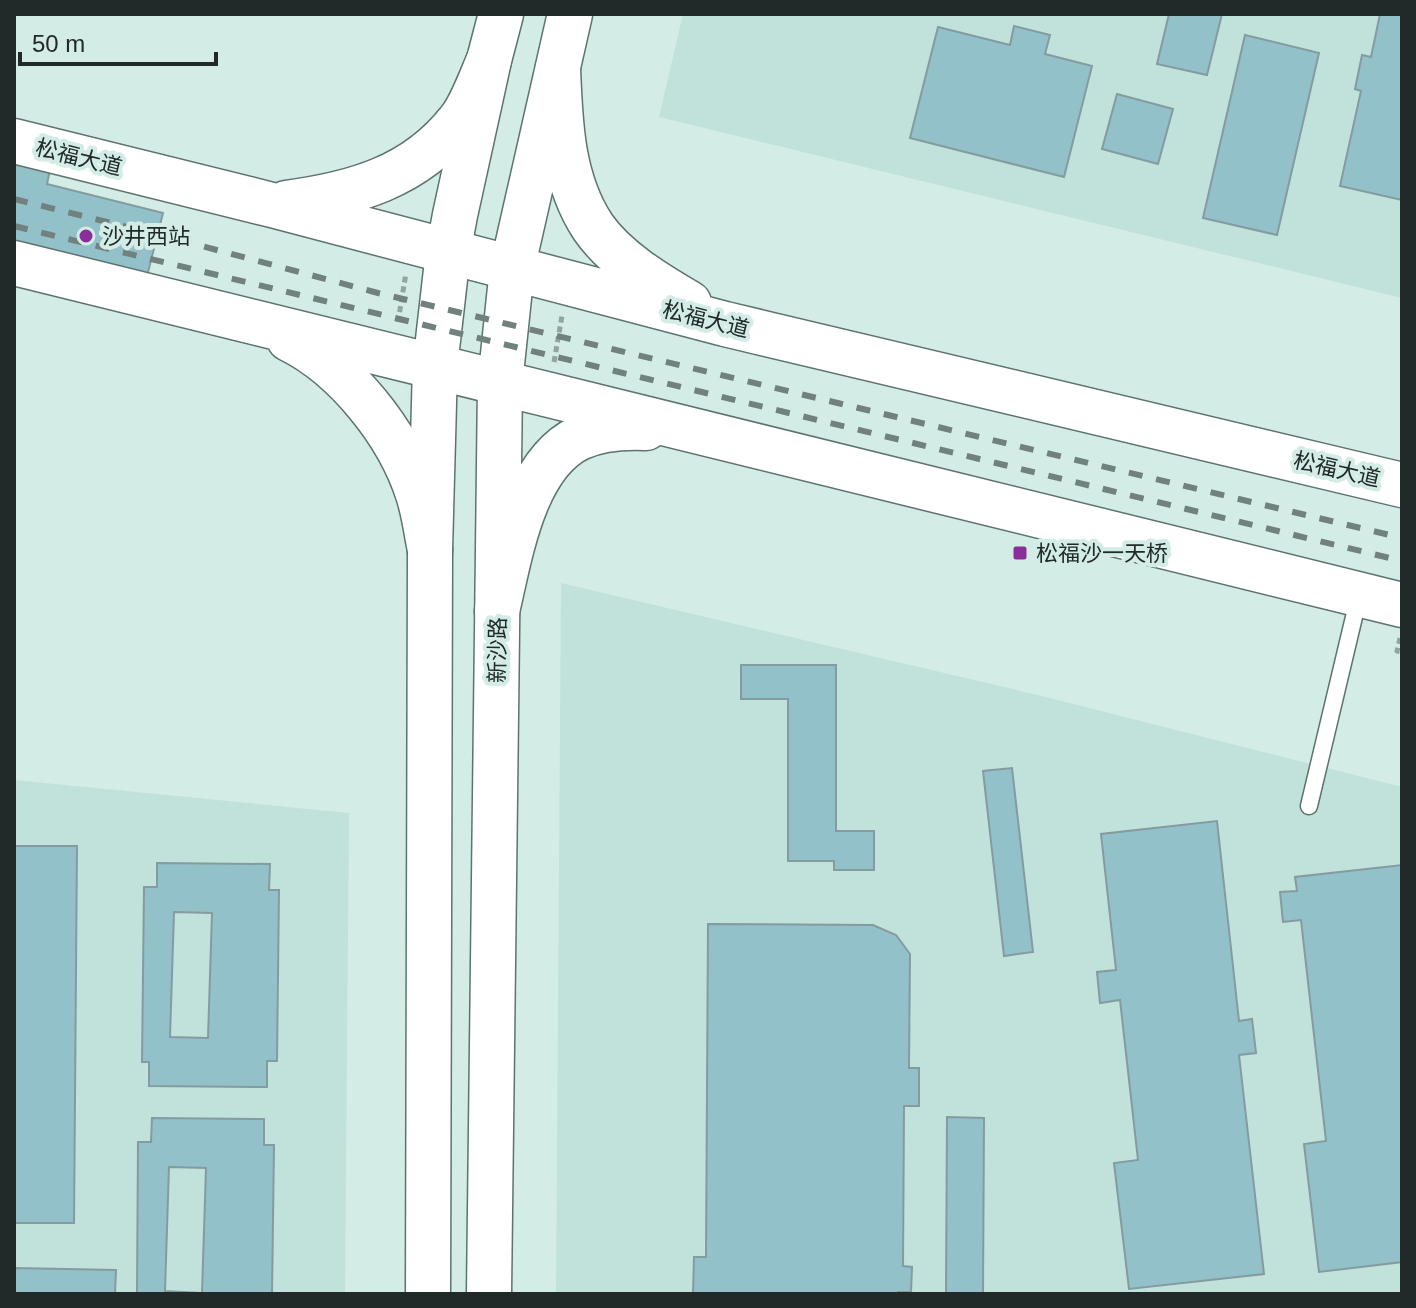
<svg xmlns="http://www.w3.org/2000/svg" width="1416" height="1308" viewBox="0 0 1416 1308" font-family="Helvetica,'Noto Sans SC',sans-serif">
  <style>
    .built { fill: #c0e2db }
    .building { fill: #93c1ca; stroke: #849b9f; stroke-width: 2; fill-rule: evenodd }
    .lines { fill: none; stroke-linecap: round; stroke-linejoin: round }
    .lane-casing { stroke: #5d736f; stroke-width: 19 }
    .secondary-casing { stroke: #5d736f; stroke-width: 47 }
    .primary-casing { stroke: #5d736f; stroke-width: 47 }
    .path { stroke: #91a49f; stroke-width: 5; stroke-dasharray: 6 4; stroke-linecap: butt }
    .lane { stroke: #fff; stroke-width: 16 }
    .secondary { stroke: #fff; stroke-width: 44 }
    .primary { stroke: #fff; stroke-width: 44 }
    .rail { stroke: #71817d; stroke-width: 6; stroke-dasharray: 14 14; stroke-linecap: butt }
    .poi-dot { fill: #892e9a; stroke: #d3ece6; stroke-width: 3 }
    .labels { text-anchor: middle; stroke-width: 8; stroke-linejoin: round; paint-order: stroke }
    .street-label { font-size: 22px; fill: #212a28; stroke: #d3ece6 }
    .poi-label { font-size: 22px; fill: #212a28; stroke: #d3ece6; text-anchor: start }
  </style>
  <rect width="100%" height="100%" fill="#d3ece6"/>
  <path class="built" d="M683,14H1402V298L659,117Z
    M561,583L1042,696L1402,787V1294H556Z
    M14,780L349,813L345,1294H14Z"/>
  <path class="building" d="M1169,14H1222L1207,75L1157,64Z
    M1380,14H1402V200L1340,186L1361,91L1355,89L1362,55L1371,57Z
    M1014,26L1050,35L1045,54L1092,66L1064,177L910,138L938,27L1010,45Z
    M1245,35L1319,53L1277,235L1203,218Z
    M1117,94L1173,109L1158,164L1102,149Z
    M14,156L51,165L47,184L163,213L144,288L14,280Z
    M741,665H836V831H874V870H834V861H788V699H741Z
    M1012,768L1033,952L1004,956L983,771Z
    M1217,821L1239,1021L1252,1019L1256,1053L1239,1055L1264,1274L1129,1289L1114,1163L1138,1160L1120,1000L1100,1003L1097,972L1116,970L1101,834Z
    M14,846H77L74,1223H14Z
    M157,863L270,864L269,890H279L277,1061H267V1087L149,1086V1062H142L144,887H157ZM174,912L212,913L208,1038L170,1037Z
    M1402,865V1262L1319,1272L1304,1144L1326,1141L1301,920L1283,922L1280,892L1297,891L1295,877Z
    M708,924L873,925L896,935L910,954L909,1068H919V1106H904L903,1266L912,1267L911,1292H898V1294H693L694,1257H706Z
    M947,1117L984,1118L983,1294H946Z
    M152,1118L264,1119V1145H274L272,1294H137L138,1142H151ZM169,1167L206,1168L202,1293L165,1291Z
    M14,1268L116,1270L115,1294H14Z"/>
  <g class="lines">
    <defs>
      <path id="lane" d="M1309,806L1359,596"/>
      <path id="secondary" d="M428,1294L430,550L435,366L448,253L455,215L489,60L501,14
        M489,1294L500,383L512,269L570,14"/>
      <path id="primary" d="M558,68C560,123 562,180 593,227C615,259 656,284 689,303
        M14,141L272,205L725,324L1402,485
        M286,203C354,194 415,177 459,121C471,107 481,78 489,60
        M14,263L1402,605
        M289,339C346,367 399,434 418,494C424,512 426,531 430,550
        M497,611C510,557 523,465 579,438C599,429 624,427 646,428"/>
    </defs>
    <use href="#lane" class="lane-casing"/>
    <use href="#secondary" class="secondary-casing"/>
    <use href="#primary" class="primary-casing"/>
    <path class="path" d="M398,322L406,273
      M554,362L562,316
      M1400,638L1397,651L1402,652"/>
    <use href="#lane" class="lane"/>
    <use href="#secondary" class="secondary"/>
    <use href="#primary" class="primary"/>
    <path class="rail" d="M14,199L168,237L378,293L1402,538
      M14,226L1402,561"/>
  </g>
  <g class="poi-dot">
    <circle cx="86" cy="236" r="8"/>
    <rect x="1012" y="545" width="16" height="16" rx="4"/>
  </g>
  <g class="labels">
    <g class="street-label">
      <text transform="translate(79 157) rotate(14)" y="8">松福大道</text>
      <text transform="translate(706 319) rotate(14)" y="8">松福大道</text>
      <text transform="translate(1337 469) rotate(13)" y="8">松福大道</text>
      <text transform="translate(497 650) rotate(-89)" y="8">新沙路</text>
    </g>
    <g class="poi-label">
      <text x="102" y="244">沙井西站</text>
      <text x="1036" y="561">松福沙一天桥</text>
    </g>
  </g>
  <rect width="1416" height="1308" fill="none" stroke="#212a28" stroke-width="32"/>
  <path d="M20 52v12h196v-12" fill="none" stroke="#212a28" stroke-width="4"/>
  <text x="32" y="52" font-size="24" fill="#212a28" stroke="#d3ece6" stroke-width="6" paint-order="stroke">50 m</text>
</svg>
